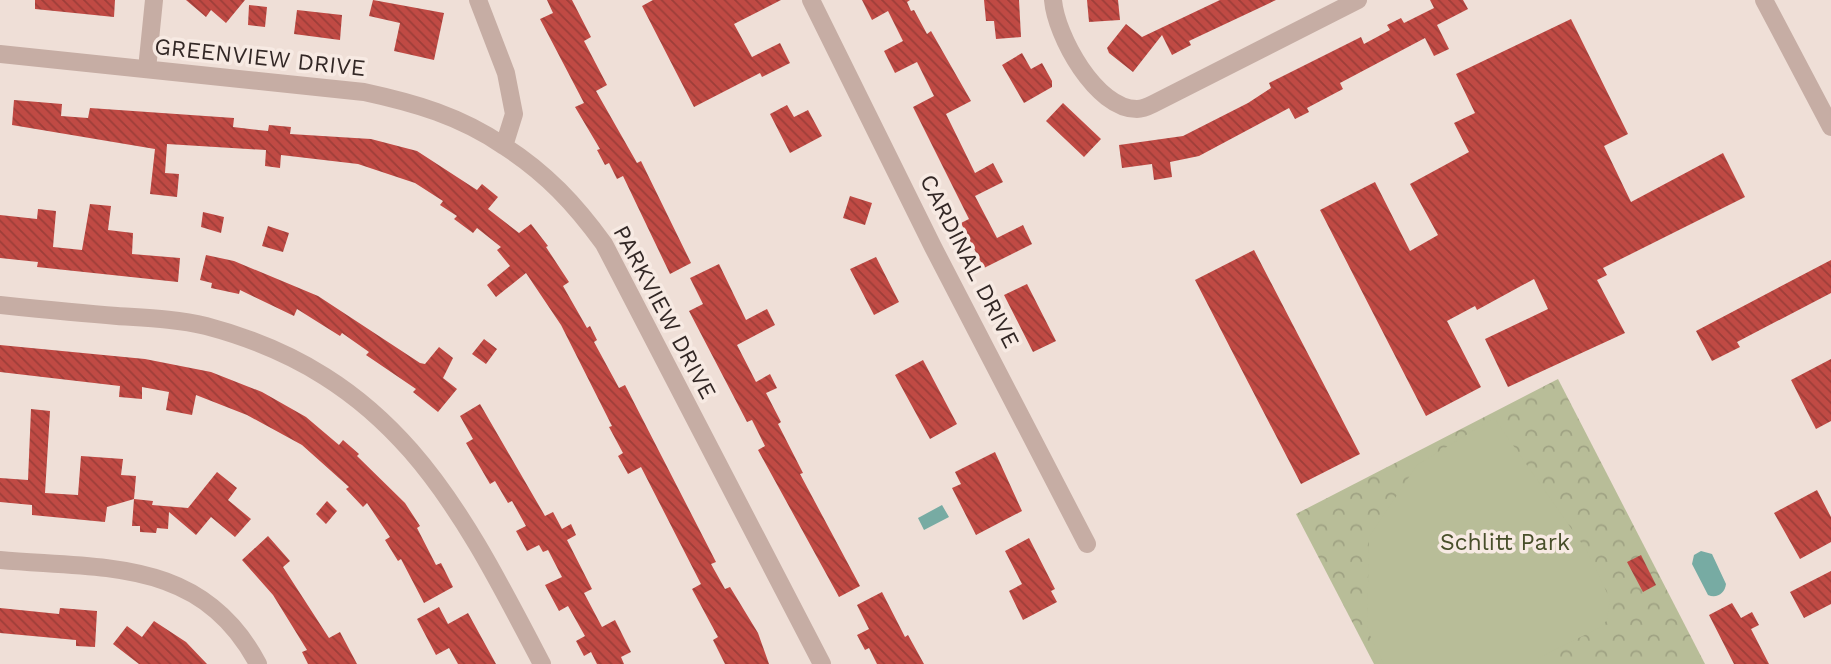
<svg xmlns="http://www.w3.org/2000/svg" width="1831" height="664" viewBox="0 0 1831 664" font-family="'Work Sans',sans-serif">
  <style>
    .park { fill: url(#park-crowns) }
    .pitch { fill: #b8bd98 }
    .water { fill: #77aba3 }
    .building { fill: url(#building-back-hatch) }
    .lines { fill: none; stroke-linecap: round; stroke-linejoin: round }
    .minor { stroke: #c6ada4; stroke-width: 18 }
    .labels { text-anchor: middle; stroke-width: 7; stroke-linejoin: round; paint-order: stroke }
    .street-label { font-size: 23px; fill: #322725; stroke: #f7eae3 }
    .park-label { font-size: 23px; fill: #484f2a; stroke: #f7eae3 }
  </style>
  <defs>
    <pattern id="park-crowns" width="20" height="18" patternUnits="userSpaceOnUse" patternTransform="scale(1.75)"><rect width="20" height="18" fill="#b8bd98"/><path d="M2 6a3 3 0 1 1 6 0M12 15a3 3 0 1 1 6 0" fill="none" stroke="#9fa283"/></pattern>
    <pattern id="building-back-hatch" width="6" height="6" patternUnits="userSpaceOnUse" patternTransform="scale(1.75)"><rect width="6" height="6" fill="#c04a44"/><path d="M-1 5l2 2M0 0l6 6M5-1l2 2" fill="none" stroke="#9d3e39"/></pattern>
  </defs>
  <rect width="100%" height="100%" fill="#efdfd7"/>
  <path class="park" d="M1558,379L1705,664H1374L1296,514Z"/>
  <path class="pitch" d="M1494,418L1587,551L1610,599L1607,620L1601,627L1526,664H1384L1367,629L1369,537L1417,465Z"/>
  <path class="water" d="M942,505L949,517L924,530L918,518Z
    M1701,551L1712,554L1726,584C1725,593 1717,599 1708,595L1692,564L1694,555Z"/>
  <path class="building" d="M35,0H115L114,17L35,9Z
    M186,0H245L226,23L211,10L206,17Z
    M373,0L444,13L434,60L394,51L400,23L369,16Z
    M547,0H572L591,37L584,41L607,85L596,91L637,163L641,161L691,263L670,274L623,176L617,179L609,163L605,165L597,150L600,149L575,107L584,103L540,19L553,13Z
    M653,0H781L734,24L752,57L780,43L790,63L762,77L760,73L694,107L642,6Z
    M862,0H910L907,2L911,11L914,10L927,34L931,31L971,101L946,114L975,173L993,163L1003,182L975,196L997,238L1023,225L1032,244L984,268L961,223L969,219L913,107L934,96L917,62L895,73L884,51L903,41L888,11L872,20Z
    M984,0H1019L1021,37L996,39L994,21H986Z
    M1087,0H1118L1120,20L1089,22Z
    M1220,0H1276L1189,41L1191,45L1172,55L1162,35L1133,72L1109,53L1107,48L1126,24L1142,37Z
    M1430,0H1463L1468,9L1437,25L1449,49L1434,56L1425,38L1340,83L1343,89L1307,108L1309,112L1295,119L1289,108L1199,156L1170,162L1172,177L1154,180L1152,164L1122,168L1119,145L1183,136L1248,103L1271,88L1269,83L1361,37L1364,44L1390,30L1387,25L1401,18L1404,23L1434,8Z
    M249,5L267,7L265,27L248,25Z
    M297,10L342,15L340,40L294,34Z
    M1571,19L1628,134L1604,146L1631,202L1723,153L1745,197L1603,268L1607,275L1597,280L1625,333L1508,387L1485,339L1548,309L1534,279L1477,310L1475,306L1447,321L1481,387L1426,416L1320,210L1375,182L1410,251L1438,235L1410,184L1469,152L1454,123L1475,113L1456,74Z
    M1022,53L1031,69L1042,63L1052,81V87L1024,103L1002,65Z
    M14,100L62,104L61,116L88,118L90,108L234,118L233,127L268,131L269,125L291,127L290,134L371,139L417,151L477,190L482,184L498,197L488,209L519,233L531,224L548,246L546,247L569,282L563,286L587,328L590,326L597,340L594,342L619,388L625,385L716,562L711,564L725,589L730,587L758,633L769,664H725L713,640L718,637L692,589L701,584L641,467L628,474L618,456L623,453L609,427L612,426L561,325L526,273L496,297L487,285L510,266L497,250L501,247L477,228L473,233L454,219L457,216L440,205L443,201L415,183L358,164L281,155L280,168L265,166L266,150L167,144L165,173L179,174L177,197L150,194L155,149L12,125Z
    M1063,103L1101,139L1084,157L1046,121Z
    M787,105L794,117L808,110L822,136L790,153L770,114Z
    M850,196L872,203L865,225L843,218Z
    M90,204L111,206L108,230L133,233L132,254L180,258L178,282L37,267L38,262L0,258V215L37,219L38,209L56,211L53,247L82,250Z
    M203,212L224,217L221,233L201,227Z
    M268,226L289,233L283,252L262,246Z
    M1254,250L1360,454L1301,484L1195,280Z
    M206,255L234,261L318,296L420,363L425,364L439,347L453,358L443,378L457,389L438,412L413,392L416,389L366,355L369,352L342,333L340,336L297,309L294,316L240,290L239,294L211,288L212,283L200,280Z
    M876,257L899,302L874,315L850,269Z
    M1831,260V293L1737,342L1740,347L1712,361L1696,331Z
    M719,264L746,320L767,309L775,325L737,345L756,382L770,374L777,388L766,393L781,422L778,424L803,473L800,474L860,586L839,597L758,450L765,446L752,420L747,422L689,311L703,304L690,278Z
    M1027,284L1056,341L1033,352L1004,295Z
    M484,339L497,349L486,364L472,354Z
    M0,345L145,359L211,372L262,392L306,417L339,445L343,440L359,454L357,456L405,503L420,526L417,528L436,565L441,563L453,587L424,603L401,559L398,561L385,540L390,537L367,503L363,507L346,489L349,487L302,445L247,415L196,395L192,415L166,410L169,392L142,387V399L119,397L120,386L0,372Z
    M1831,359V421L1816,429L1791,380Z
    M923,360L957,424L930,439L895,375Z
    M480,404L545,516L553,512L562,529L571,524L576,535L567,540L592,589L584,593L602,627L615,620L631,652L621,657L624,664H597L591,652L584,656L576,641L585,636L568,606L559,611L545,585L562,577L548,550L543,552L539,545L527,551L516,531L526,526L512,501L508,503L495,481L490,484L466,443L473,439L460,416Z
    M31,409L50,411L45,493L78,495L81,456L123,459L121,475L136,476L134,499L107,507L105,522L32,515V505L0,502V478L28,480Z
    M995,452L1022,511L976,535L952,488L961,484L955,472Z
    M217,472L237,488L228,500L251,519L235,537L211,517L196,535L169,512L168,529L157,528L156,533L140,532V526H132L134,499L153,501L152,505L188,508Z
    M1817,490L1831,517V542L1800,559L1774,513Z
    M327,501L337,511L326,524L316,514Z
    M268,536L290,561L283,567L329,638L340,632L357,664H308L302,652L307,650L273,595L242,560Z
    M1029,538L1055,589L1051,591L1057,602L1023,620L1009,591L1022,584L1005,551Z
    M1641,555L1656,585L1643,592L1627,562Z
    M1831,571V604L1804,618L1790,592Z
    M882,592L905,637L908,635L924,664H877L869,648L865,650L857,635L869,629L857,605Z
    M1732,603L1741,618L1752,612L1759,625L1751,629L1769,664H1734L1709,615Z
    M439,607L448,624L468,613L496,664H458L449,648L436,655L417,619Z
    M0,608L59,614L60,608L97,611L95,647L76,646V640L0,633Z
    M154,621L186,642L207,664H139L113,644L127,626L142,637Z"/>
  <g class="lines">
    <path class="minor" d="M478,0L506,73L514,114L504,146C546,173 575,204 604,244L822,664
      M811,0L933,247L1087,544
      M1053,0C1056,36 1096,109 1137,109C1142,109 1149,106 1153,104L1358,0
      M1764,0L1831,127
      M0,54L364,92C415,103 460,116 504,146
      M147,69L154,0
      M0,305C39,309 78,313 117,316C147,318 177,319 206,326C395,376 459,505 542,664
      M0,560C104,569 202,558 258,664"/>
  </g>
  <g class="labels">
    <g class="street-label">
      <text transform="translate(260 57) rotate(6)" y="8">GREENVIEW DRIVE</text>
      <text transform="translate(970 261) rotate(63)" y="8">CARDINAL DRIVE</text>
      <text transform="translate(665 312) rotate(62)" y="8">PARKVIEW DRIVE</text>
    </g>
    <g class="park-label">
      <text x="1505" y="550">Schlitt Park</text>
    </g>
  </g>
</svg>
